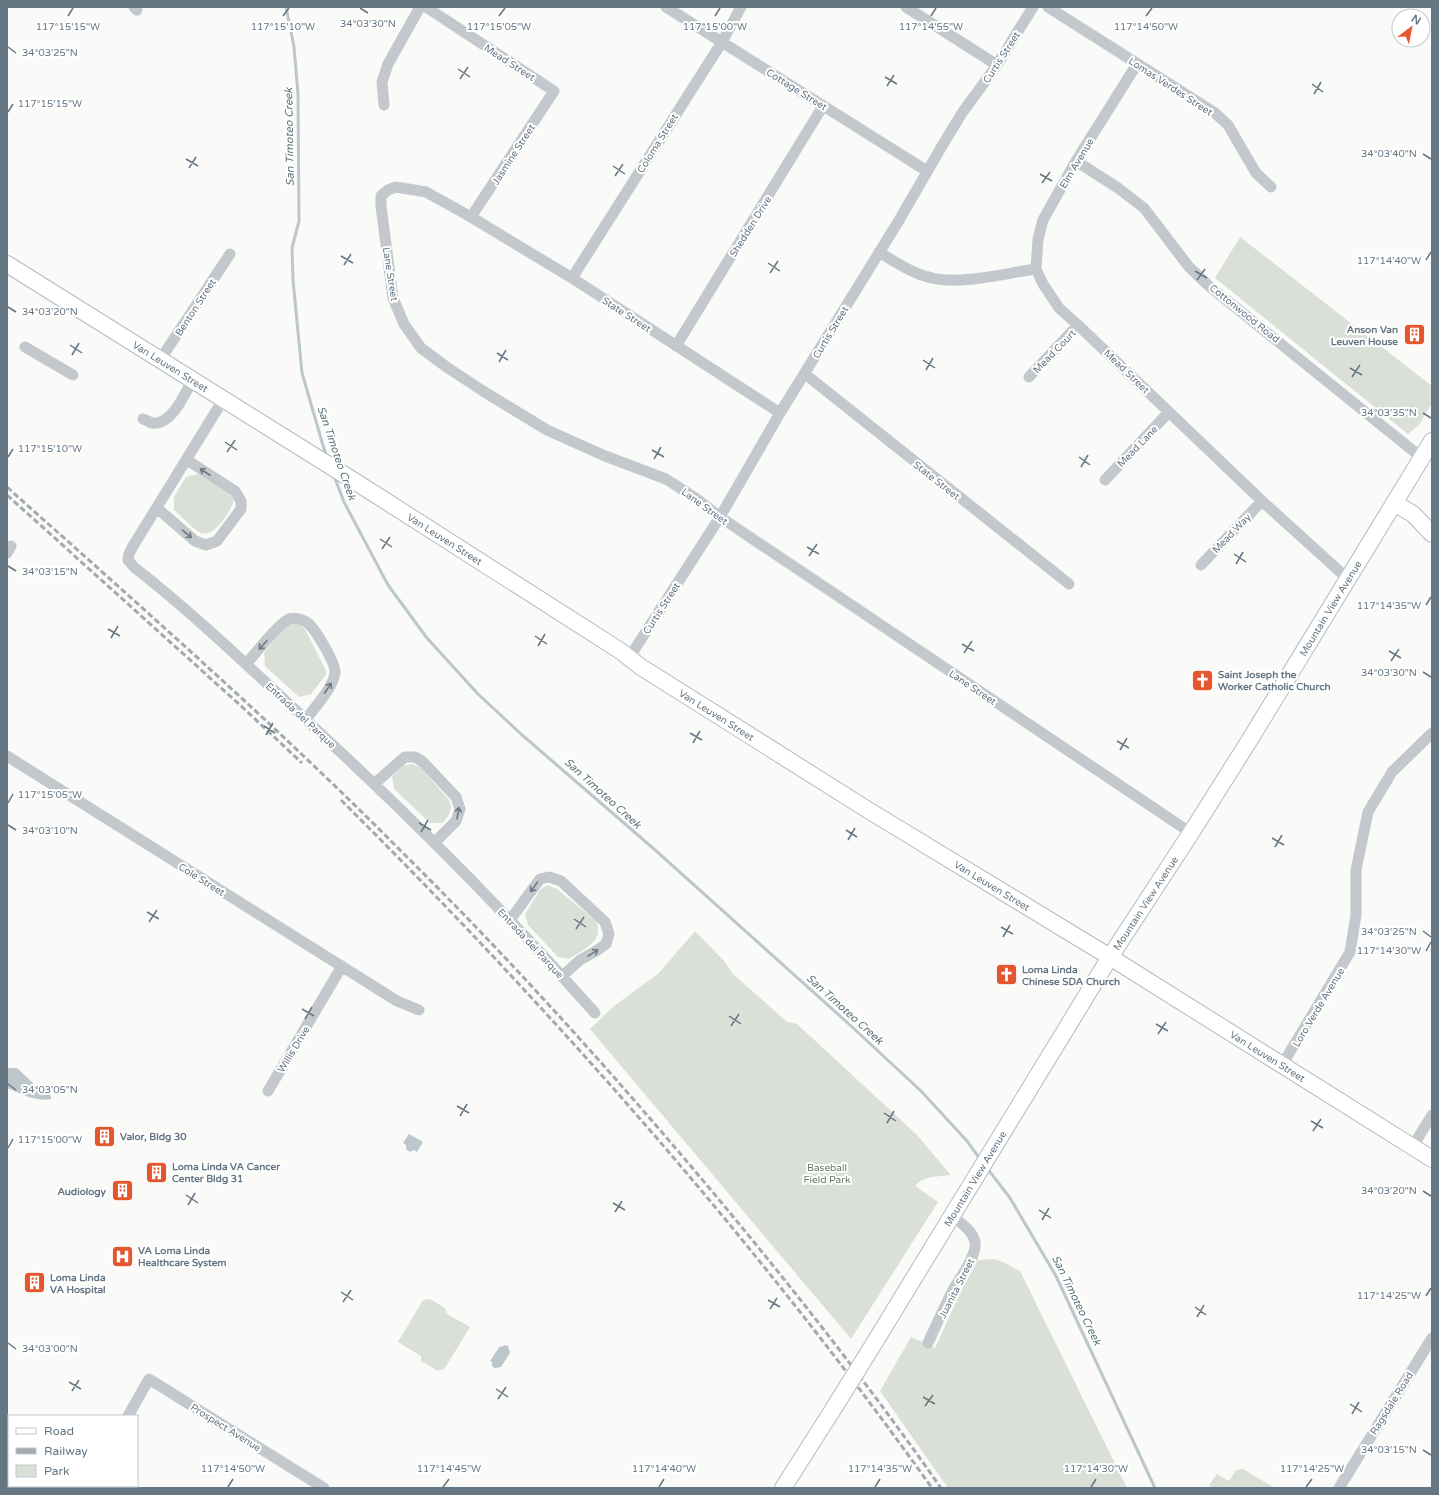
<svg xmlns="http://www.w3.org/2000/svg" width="1439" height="1495" viewBox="0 0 1439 1495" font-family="'Varela Round',sans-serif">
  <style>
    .green { fill: #dadfd7 }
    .water { fill: #bbc7cb }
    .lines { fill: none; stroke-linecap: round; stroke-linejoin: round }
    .stream { stroke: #bbc7cb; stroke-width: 3 }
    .secondary-casing { stroke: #b3babf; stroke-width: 18 }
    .street { stroke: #c3c8cc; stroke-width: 11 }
    .secondary { stroke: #fff; stroke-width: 16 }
    .rail { stroke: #a2aab0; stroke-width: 3; stroke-dasharray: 6 3; stroke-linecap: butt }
    .secondary-bridge-casing { stroke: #b3babf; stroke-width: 18; stroke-linecap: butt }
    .secondary-bridge { stroke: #fff; stroke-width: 16 }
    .oneway { stroke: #6a7a87 }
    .ticks { fill: none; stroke: #657683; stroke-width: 1.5 }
    .labels { text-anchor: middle; stroke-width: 4; stroke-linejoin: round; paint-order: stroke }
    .street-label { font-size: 10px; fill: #657683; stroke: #fff }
    .poi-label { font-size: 10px; font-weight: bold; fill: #657683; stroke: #fff; text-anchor: start }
    .park-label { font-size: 10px; fill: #687a64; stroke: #fff }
    .water-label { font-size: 11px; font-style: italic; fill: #60757c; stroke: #fff }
    .ticks-label { font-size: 10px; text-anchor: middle; fill: #657683; stroke: #fff; stroke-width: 4; stroke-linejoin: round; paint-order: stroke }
  </style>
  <rect width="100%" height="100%" fill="#fafaf8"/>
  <path class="green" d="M1240,237L1432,386V403L1419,425L1408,434L1215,278Z
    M199,474L229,493L234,500C231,511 214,538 201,533C195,531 180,515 174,510V497L186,477Z
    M296,622L305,629L326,671V675L311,694L299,697L265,666L264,653L285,627Z
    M411,764L420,767L449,800L451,807L450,813L443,823H430L394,789L392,777L403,766Z
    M547,885L557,889L596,921C605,942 583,949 569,959L558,957L528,925L525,914L540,890Z
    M695,931L724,961L733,974L787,1022L797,1024L916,1134L951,1175C939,1177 924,1175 915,1186L938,1202L851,1339L590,1029L614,1006L659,973Z
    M994,1259L1003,1262L1020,1271L1127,1488H948L880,1391L911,1337L935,1348L960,1293L978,1260Z
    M430,1299L445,1308L447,1314L470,1327L445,1368L438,1371L421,1361V1356L398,1342L423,1300Z
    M1243,1469L1275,1488H1213L1209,1485L1217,1474L1229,1481L1236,1470Z"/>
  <path class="water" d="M9,1068H17L32,1082L36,1089L41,1092H47L51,1096V1099C34,1102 23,1094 7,1088V1070Z
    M409,1134L423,1142L417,1152L414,1150L410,1152L406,1149V1145L403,1143Z
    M504,1345L508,1346L510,1353L501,1367L495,1368L492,1366V1362L490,1361L500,1346L502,1347Z"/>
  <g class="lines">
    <path class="stream" d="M286,7L294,47L298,94L299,221L292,248L293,280L302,373L322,442L327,458
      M334,476L344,502L388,585L427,638L478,694L521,734L654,849L850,1025L921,1091L967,1141L980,1159
      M987,1168L1010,1198L1056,1276L1155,1488"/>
    <defs>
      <g id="secondary">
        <path id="s1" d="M7,264L359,484L619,650L641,667L868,810L1110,957L1432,1159"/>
        <path d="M1394,503L1413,514L1432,534"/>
        <path id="s2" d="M870,1350L1110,957L1191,833L1249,741L1432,441"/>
        <path d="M783,1488L832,1411"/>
      </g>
    </defs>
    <use href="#secondary" class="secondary-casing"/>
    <path class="street" d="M134,7L137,10
      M426,7L554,91L471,217
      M666,7L927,171
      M906,7L997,65
      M1048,7L1215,113L1228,125L1256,173L1271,187
      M1137,64L1076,161L1043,220L1038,239L1036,269L1043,284L1059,308L1078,325L1262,501L1348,579
      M384,105L382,82L388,64L420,7
      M1076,161L1118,188L1144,208L1189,267L1209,286L1422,458
      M879,252C895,262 913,274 932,278C961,285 1006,273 1036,269
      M572,278L722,42L741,7
      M676,346L823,106
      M25,347L73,375
      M160,360L230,254
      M805,374L1069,584
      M1029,377L1078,325
      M223,400L133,546L129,554L128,560L134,567C194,614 249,667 305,719C406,812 504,910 595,1013
      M780,413L572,278L471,217L426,192L396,187L388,190L381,196V206L393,298L404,324L421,348L448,368L483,391L547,430L605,456L666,479L697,499L720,517L1191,833
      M143,419C146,420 149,422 152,423C171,426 185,394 192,381
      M1105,480L1169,412
      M157,508L195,541L206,545L217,541L241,509V501L235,491L187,460
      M7,553L11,546
      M1201,565L1262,501
      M629,658L720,517L780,413L898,222L942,146L962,113L997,65L1033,7
      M246,664C256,653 278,624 289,619C295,617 305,620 309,624C316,631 336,663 335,673C333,688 315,707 306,719
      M7,756L397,1001L419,1010
      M374,784L405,757H415L423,762L456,797L460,809L456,821L434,843
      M510,920L540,879L549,877L561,881L605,922L609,934L606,944L596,951L580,960L562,976
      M1282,1065L1350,952L1356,915V870L1368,812L1392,772L1432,733
      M268,1091L342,966
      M1413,1146L1432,1115
      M928,1343C936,1326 944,1307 953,1290C959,1279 977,1256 975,1243C974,1231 960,1223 952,1215
      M128,1416L149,1379L324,1488
      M114,1488L115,1486
      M1339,1488L1432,1338"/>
    <use href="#secondary" class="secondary"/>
    <path class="rail" d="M7,487C141,607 276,725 402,852C499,948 590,1048 678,1151C770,1259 859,1371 941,1488
      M7,495L240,705L302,763
      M341,800C556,1014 756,1241 932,1488"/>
    <defs>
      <path id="secondary-bridge" d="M832,1411L870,1350"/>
    </defs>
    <use href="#secondary-bridge" class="secondary-bridge-casing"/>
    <use href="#secondary-bridge" class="secondary-bridge"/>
  </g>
  <defs><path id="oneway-shaft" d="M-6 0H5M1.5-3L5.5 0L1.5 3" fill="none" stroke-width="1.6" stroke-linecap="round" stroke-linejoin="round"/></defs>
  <g class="oneway">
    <use href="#oneway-shaft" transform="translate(205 472) rotate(-147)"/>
    <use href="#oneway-shaft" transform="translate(187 534) rotate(40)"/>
    <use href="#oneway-shaft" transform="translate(263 645) rotate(132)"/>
    <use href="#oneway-shaft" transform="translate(328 688) rotate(-56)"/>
    <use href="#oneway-shaft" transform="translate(458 813) rotate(-80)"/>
    <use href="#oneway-shaft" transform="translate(534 887) rotate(126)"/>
    <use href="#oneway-shaft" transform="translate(593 953) rotate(-32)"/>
  </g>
  <path class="ticks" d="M360,8L368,13M68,16L73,8M283,16L289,8M499,16L505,8M715,16L720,8M931,16L936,8M1146,16L1152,8M8,47L16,53M458,69L470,77M885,77L897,84M460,79L468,67M1312,84L1323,92M887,86L894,75M1314,94L1321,82M8,112L13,104M1423,154L1431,159M186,159L198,166M613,166L625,174M189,168L196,157M1040,174L1052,181M615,176L623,164M1042,183L1050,172M341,256L353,263M1426,260L1431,252M768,263L780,271M344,265L351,254M1195,271L1207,278M770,273L778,261M1197,280L1205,269M8,307L16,312M70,345L82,353M497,353L508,360M72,355L79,343M923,360L935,368M499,362L506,350M1350,368L1362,375M926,370L933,358M1352,377L1360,365M1423,413L1431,418M225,442L237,450M652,450L664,457M227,452L235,440M8,457L13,449M1079,457L1090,465M654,459L661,447M1081,467L1088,455M380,539L392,547M807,547L819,554M382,549L390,537M1234,554L1246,562M809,556L817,544M1236,564L1243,552M8,566L16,571M1426,605L1431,597M108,629L120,636M535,636L547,644M111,638L118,626M962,644L974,651M538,646L545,634M1389,651L1401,658M964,653L972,641M1391,661L1399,649M1423,672L1431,677M264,726L275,733M690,733L702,740M266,735L273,723M1117,741L1129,748M693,743L700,731M1120,750L1127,738M8,803L13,794M419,823L431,830M8,825L16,830M846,830L857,837M421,832L428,820M1272,838L1284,845M848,840L855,828M1275,847L1282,835M147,912L159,919M574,919L586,927M149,922L157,910M1001,927L1013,934M576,929L584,917M1423,931L1431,937M1003,937L1010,925M1426,951L1431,942M302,1009L314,1016M729,1016L741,1024M305,1019L312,1007M1156,1024L1168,1031M731,1026L739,1014M1158,1034L1166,1022M8,1084L16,1090M457,1106L469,1113M884,1113L896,1121M460,1116L467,1104M1311,1121L1323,1128M887,1123L894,1111M1313,1131L1321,1119M8,1148L13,1139M1423,1191L1431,1196M186,1195L198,1203M613,1203L625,1210M188,1205L195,1193M1039,1210L1051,1218M615,1212L622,1201M1042,1220L1049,1208M341,1292L353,1300M1426,1296L1431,1288M768,1300L780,1307M343,1302L351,1290M1195,1307L1206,1315M770,1309L777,1298M1197,1317L1204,1305M8,1343L16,1349M69,1382L81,1389M496,1389L508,1397M72,1391L79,1380M923,1397L935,1404M498,1399L506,1387M1350,1404L1362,1412M925,1406L933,1395M1352,1414L1359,1402M1423,1450L1431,1455M228,1487L233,1479M443,1487L449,1479M659,1487L664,1479M875,1487L880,1479M1091,1487L1096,1479M1306,1487L1312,1479"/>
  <defs>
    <symbol id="building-square" viewBox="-11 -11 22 22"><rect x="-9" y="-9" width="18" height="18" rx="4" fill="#e4572e" stroke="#fff"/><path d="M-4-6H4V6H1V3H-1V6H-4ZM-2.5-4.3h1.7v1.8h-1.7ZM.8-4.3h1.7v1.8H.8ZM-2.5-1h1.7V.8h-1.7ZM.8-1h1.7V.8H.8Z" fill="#fff"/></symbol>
    <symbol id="church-square" viewBox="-11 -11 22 22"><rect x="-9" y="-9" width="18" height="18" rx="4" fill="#e4572e" stroke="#fff"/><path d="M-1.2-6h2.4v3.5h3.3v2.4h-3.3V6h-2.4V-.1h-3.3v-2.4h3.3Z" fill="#fff"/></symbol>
    <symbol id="hospital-square" viewBox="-11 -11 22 22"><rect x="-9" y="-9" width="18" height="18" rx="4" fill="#e4572e" stroke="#fff"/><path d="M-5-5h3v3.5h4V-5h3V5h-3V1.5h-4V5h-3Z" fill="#fff"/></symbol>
  </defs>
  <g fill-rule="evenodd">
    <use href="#building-square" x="1402" y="322" width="25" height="25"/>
    <use href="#church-square" x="1190" y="668" width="25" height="25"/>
    <use href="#church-square" x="994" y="962" width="25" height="25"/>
    <use href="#building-square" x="92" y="1124" width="25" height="25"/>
    <use href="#building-square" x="144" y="1160" width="25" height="25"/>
    <use href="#building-square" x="110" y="1178" width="25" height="25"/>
    <use href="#hospital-square" x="110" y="1244" width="25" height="25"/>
    <use href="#building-square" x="22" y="1270" width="25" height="25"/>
  </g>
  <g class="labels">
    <g class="street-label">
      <text transform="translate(1001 57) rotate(-57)" y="4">Curtis Street</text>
      <text transform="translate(510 62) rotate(33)" y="4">Mead Street</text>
      <text transform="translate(1171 86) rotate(33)" y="4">Lomas Verdes Street</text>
      <text transform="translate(797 89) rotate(32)" y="4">Cottage Street</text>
      <text transform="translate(657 143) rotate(-58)" y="4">Coloma Street</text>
      <text transform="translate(513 154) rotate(-57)" y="4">Jasmine Street</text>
      <text transform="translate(1076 163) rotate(-59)" y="4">Elm Avenue</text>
      <text transform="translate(750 226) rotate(-58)" y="4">Shedden Drive</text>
      <text transform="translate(391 274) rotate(81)" y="4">Lane Street</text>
      <text transform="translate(195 307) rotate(-57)" y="4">Benton Street</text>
      <text transform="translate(1245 313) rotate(39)" y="4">Cottonwood Road</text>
      <text transform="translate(627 314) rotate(33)" y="4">State Street</text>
      <text transform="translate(830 332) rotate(-59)" y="4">Curtis Street</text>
      <text transform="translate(1054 351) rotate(-46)" y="4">Mead Court</text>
      <text dy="4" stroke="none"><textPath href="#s1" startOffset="193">Van Leuven Street</textPath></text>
      <text transform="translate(1127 371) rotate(44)" y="4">Mead Street</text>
      <text transform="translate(1137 446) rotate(-46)" y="4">Mead Lane</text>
      <text transform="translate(937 480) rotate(38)" y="4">State Street</text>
      <text transform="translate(705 506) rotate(36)" y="4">Lane Street</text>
      <text transform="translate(1231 533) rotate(-46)" y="4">Mead Way</text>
      <text dy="4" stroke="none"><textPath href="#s1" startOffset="517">Van Leuven Street</textPath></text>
      <text transform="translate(661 608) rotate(-57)" y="4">Curtis Street</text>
      <text dy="4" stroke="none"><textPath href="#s2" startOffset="873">Mountain View Avenue</textPath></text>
      <text transform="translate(973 687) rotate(34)" y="4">Lane Street</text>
      <text transform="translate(301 715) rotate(43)" y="4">Entrada del Parque</text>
      <text dy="4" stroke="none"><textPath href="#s1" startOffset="841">Van Leuven Street</textPath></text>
      <text transform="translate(202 879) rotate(32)" y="4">Cole Street</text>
      <text dy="4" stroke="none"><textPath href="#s1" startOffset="1165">Van Leuven Street</textPath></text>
      <text dy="4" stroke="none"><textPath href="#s2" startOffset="525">Mountain View Avenue</textPath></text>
      <text transform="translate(531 943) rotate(47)" y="4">Entrada del Parque</text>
      <text transform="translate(1318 1007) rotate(-59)" y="4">Loro Verde Avenue</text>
      <text transform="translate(293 1049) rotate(-59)" y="4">Willis Drive</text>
      <text dy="4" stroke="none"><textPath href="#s1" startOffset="1489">Van Leuven Street</textPath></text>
      <text dy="4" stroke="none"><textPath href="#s2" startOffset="201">Mountain View Avenue</textPath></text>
      <text transform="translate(956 1288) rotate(-63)" y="4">Juanita Street</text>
      <text transform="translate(1391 1403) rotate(-58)" y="4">Ragsdale Road</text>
      <text transform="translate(226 1427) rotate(32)" y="4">Prospect Avenue</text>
    </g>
    <g class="poi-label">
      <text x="1398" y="333" text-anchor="end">Anson Van<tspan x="1398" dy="12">Leuven House</tspan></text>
      <text x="1218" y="678">Saint Joseph the<tspan x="1218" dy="12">Worker Catholic Church</tspan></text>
      <text x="1022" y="973">Loma Linda<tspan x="1022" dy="12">Chinese SDA Church</tspan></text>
      <text x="120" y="1140">Valor, Bldg 30</text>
      <text x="172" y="1170">Loma Linda VA Cancer<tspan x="172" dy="12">Center Bldg 31</tspan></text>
      <text x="106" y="1195" text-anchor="end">Audiology</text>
      <text x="138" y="1254">VA Loma Linda<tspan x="138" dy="12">Healthcare System</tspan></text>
      <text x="50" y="1281">Loma Linda<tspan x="50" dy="12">VA Hospital</tspan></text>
    </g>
    <g class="park-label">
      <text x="827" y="1171">Baseball<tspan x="827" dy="12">Field Park</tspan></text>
    </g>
    <g class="water-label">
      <text transform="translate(289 137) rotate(-91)" y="4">San Timoteo Creek</text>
      <text transform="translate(337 453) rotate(71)" y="4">San Timoteo Creek</text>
      <text transform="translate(603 793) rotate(42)" y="4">San Timoteo Creek</text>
      <text transform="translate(845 1009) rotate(42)" y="4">San Timoteo Creek</text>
      <text transform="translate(1077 1300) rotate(64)" y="4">San Timoteo Creek</text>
    </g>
  </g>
  <g class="ticks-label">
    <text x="368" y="27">34°03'30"N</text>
    <text x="68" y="30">117°15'15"W</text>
    <text x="283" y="30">117°15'10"W</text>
    <text x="499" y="30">117°15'05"W</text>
    <text x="715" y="30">117°15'00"W</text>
    <text x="931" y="30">117°14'55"W</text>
    <text x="1146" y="30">117°14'50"W</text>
    <text x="50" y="56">34°03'25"N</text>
    <text x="50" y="107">117°15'15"W</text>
    <text x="1389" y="157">34°03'40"N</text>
    <text x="1389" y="264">117°14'40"W</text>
    <text x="50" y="315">34°03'20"N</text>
    <text x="1389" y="416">34°03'35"N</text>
    <text x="50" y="452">117°15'10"W</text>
    <text x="50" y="575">34°03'15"N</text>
    <text x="1389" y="609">117°14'35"W</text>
    <text x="1389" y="676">34°03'30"N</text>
    <text x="50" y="798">117°15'05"W</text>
    <text x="50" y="834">34°03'10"N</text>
    <text x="1389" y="935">34°03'25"N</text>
    <text x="1389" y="954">117°14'30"W</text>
    <text x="50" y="1093">34°03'05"N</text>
    <text x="50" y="1143">117°15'00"W</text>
    <text x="1389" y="1194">34°03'20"N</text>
    <text x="1389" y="1299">117°14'25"W</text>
    <text x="50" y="1352">34°03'00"N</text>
    <text x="1389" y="1453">34°03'15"N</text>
    <text x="233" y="1472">117°14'50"W</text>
    <text x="449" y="1472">117°14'45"W</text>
    <text x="664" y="1472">117°14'40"W</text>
    <text x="880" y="1472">117°14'35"W</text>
    <text x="1096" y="1472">117°14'30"W</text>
    <text x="1312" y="1472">117°14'25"W</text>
  </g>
  <rect width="1439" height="1495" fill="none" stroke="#657683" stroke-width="16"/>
  <rect x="8" y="1415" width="130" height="72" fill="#ffffff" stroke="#c1c8cd"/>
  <rect x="16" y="1428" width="20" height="6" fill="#ffffff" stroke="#c1c8cd"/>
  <text x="44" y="1435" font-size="12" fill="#657683">Road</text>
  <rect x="16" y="1448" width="20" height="6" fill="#a2aab0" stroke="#c1c8cd"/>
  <text x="44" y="1455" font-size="12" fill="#657683">Railway</text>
  <rect x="16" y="1465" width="20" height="12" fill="#dadfd7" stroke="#c1c8cd"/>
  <text x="44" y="1475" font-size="12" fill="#657683">Park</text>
  <g transform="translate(1411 28) rotate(32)"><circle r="19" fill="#ffffff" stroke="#c1c8cd"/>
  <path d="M0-3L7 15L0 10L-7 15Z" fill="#e4572e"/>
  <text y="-6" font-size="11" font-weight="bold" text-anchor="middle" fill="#657683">N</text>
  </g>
</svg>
